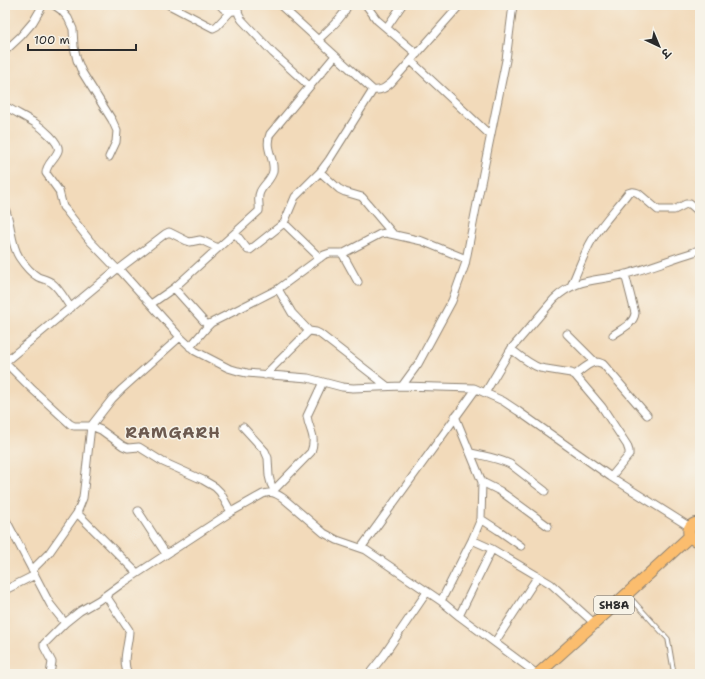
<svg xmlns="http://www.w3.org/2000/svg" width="705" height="679" viewBox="0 0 705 679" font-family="'Shantell Sans','Playpen Sans Deva',sans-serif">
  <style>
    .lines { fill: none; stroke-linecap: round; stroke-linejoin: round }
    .service-casing { stroke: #8e8272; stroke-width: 5.5 }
    .minor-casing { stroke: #8e8272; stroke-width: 9 }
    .primary-casing { stroke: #8e8272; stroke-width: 13 }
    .service { stroke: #fff; stroke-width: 3.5 }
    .minor { stroke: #fff; stroke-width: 7 }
    .primary { stroke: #fbbd6e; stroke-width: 11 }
    .labels { text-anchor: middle; stroke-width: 3; stroke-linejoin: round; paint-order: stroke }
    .shield { fill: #f7f3e8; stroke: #686764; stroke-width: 1 }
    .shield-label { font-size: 11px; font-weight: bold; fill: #2b2b2b }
    .district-label { font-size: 16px; font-weight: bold; letter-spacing: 1px; fill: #6d5b50; stroke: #f7f3e8 }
  </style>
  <rect width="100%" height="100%" fill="#f7f3e8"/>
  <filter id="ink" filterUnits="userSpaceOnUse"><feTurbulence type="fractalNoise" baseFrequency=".025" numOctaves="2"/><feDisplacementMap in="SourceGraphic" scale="8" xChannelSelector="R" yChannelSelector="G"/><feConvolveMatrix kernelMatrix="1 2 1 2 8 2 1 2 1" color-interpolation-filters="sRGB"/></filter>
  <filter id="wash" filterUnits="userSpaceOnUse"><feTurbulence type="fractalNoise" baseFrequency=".012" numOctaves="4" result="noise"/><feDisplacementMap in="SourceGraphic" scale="16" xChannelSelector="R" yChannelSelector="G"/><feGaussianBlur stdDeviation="0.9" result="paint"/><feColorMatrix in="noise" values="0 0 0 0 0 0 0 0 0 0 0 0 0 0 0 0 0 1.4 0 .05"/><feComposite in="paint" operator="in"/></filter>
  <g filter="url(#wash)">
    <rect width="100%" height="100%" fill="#f2daba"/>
  </g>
  <g filter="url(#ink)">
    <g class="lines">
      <defs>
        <path id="service" d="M628,595L668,639L674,674"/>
        <path id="minor" d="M54,5L61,10L68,18L73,29L74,47L77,60L82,72L112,120L117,131L116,142L109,157
          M169,5L213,28L217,26L230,12
          M220,5C224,10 227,12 234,11
          M239,5C237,10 238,15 242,20L273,53L309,86
          M280,5L373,90C381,91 385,88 391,83L460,5
          M366,5L377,20L417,54
          M387,27L402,5
          M318,40C325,33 347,14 347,5
          M5,51L21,36L33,22L43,5
          M411,61L490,135
          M5,106C15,112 25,117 35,123C41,127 61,143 58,151C55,159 46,164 46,173L59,191L63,207L65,209L90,241L117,269
          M320,172L339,189L345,192L362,197L393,234
          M5,209C12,224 10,243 19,257C23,263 31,273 38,277C43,279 48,280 52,283C60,289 65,300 71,308
          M284,223L320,258
          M235,233L248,250H250L284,223L295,197L320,172L329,160L373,90
          M342,253L358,282
          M119,269L165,234L169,232L187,241L190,242L200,240L203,241L218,248
          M571,286C578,271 583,255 592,240C602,223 616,209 628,193C632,191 634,191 638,193L658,210H674L686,204H690L700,213
          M174,288L208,326
          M278,289L292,313L309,331
          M151,304L174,288L259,211C260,204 257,198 260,192C263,185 272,179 273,171C275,158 264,149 270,134L335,56
          M567,334L595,362
          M613,335C621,329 634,324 635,313L625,274
          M190,347L207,327L211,323L278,289L324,255L330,253H344L380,234L386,233L422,241L466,259
          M511,349C520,356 529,364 540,368L571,373L575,375L602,407L627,445L629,451V455L611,477
          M5,362L117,269H119L180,337L195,351L228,368L238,371L247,373L308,378L342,387L353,388L402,386L474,388L503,401L518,411L611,477L690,527
          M5,362L31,388L70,424L74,426H91L101,430L123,446L128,448L139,447L163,462L203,480L215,487L220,492L231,512
          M265,375L309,331L316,332L320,334L387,386
          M575,375C580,371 590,362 596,362C599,362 600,363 603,364L647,415
          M402,386L418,364L452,301L465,265L481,183L506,60L513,5
          M485,393L511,349L554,299C577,277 597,282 626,274C649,268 671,259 694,252L700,249
          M243,427L265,451L268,458L269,476L271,484L274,490
          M471,453C484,456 497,458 510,464L545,491
          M482,482L500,491L548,526
          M272,492L311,452C317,435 309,431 307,416L323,382
          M138,511L166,554
          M77,513L137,573
          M5,518L50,604L65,623
          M481,519L498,530L521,546
          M472,540L492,549L551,584L594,623
          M361,548L476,389
          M32,570L49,553L77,513L83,498L91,426L112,399L122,389L180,337
          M5,590L35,575
          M106,596L129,630C129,646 121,659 128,674
          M441,601L472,540L481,519L482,482L455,416
          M459,616L492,549
          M495,642L538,576
          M50,674L52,662L44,647V644L65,623L80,611L99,600L121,584L231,512L263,494C272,491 275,493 283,498L324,533L337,540L366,550L441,601L459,616L537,674
          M369,674L384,655L427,592"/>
        <path id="primary" d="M700,523C685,522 685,541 700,541
          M538,674C589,628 640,583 690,536"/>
      </defs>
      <use href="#service" class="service-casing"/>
      <use href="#minor" class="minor-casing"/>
      <use href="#primary" class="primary-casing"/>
      <use href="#service" class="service"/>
      <use href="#minor" class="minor"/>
      <use href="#primary" class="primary"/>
    </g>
  </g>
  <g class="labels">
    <rect class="shield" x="594" y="596" width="40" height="18" rx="3"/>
    <g class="shield-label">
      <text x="614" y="609">SH8A</text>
    </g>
    <g class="district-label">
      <text x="173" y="438">RAMGARH</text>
    </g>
  </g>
  <rect width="705" height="679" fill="none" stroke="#f7f3e8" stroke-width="20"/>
  <g transform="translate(659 46) rotate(136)" stroke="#f7f3e8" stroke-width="3" paint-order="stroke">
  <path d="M0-3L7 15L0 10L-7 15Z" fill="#2b2b2b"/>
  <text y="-6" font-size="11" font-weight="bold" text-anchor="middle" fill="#2b2b2b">उ</text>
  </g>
  <path d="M28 44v6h108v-6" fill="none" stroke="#2b2b2b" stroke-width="2"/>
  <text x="34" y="44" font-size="12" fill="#2b2b2b" stroke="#f7f3e8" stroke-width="3" paint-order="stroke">100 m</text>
</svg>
